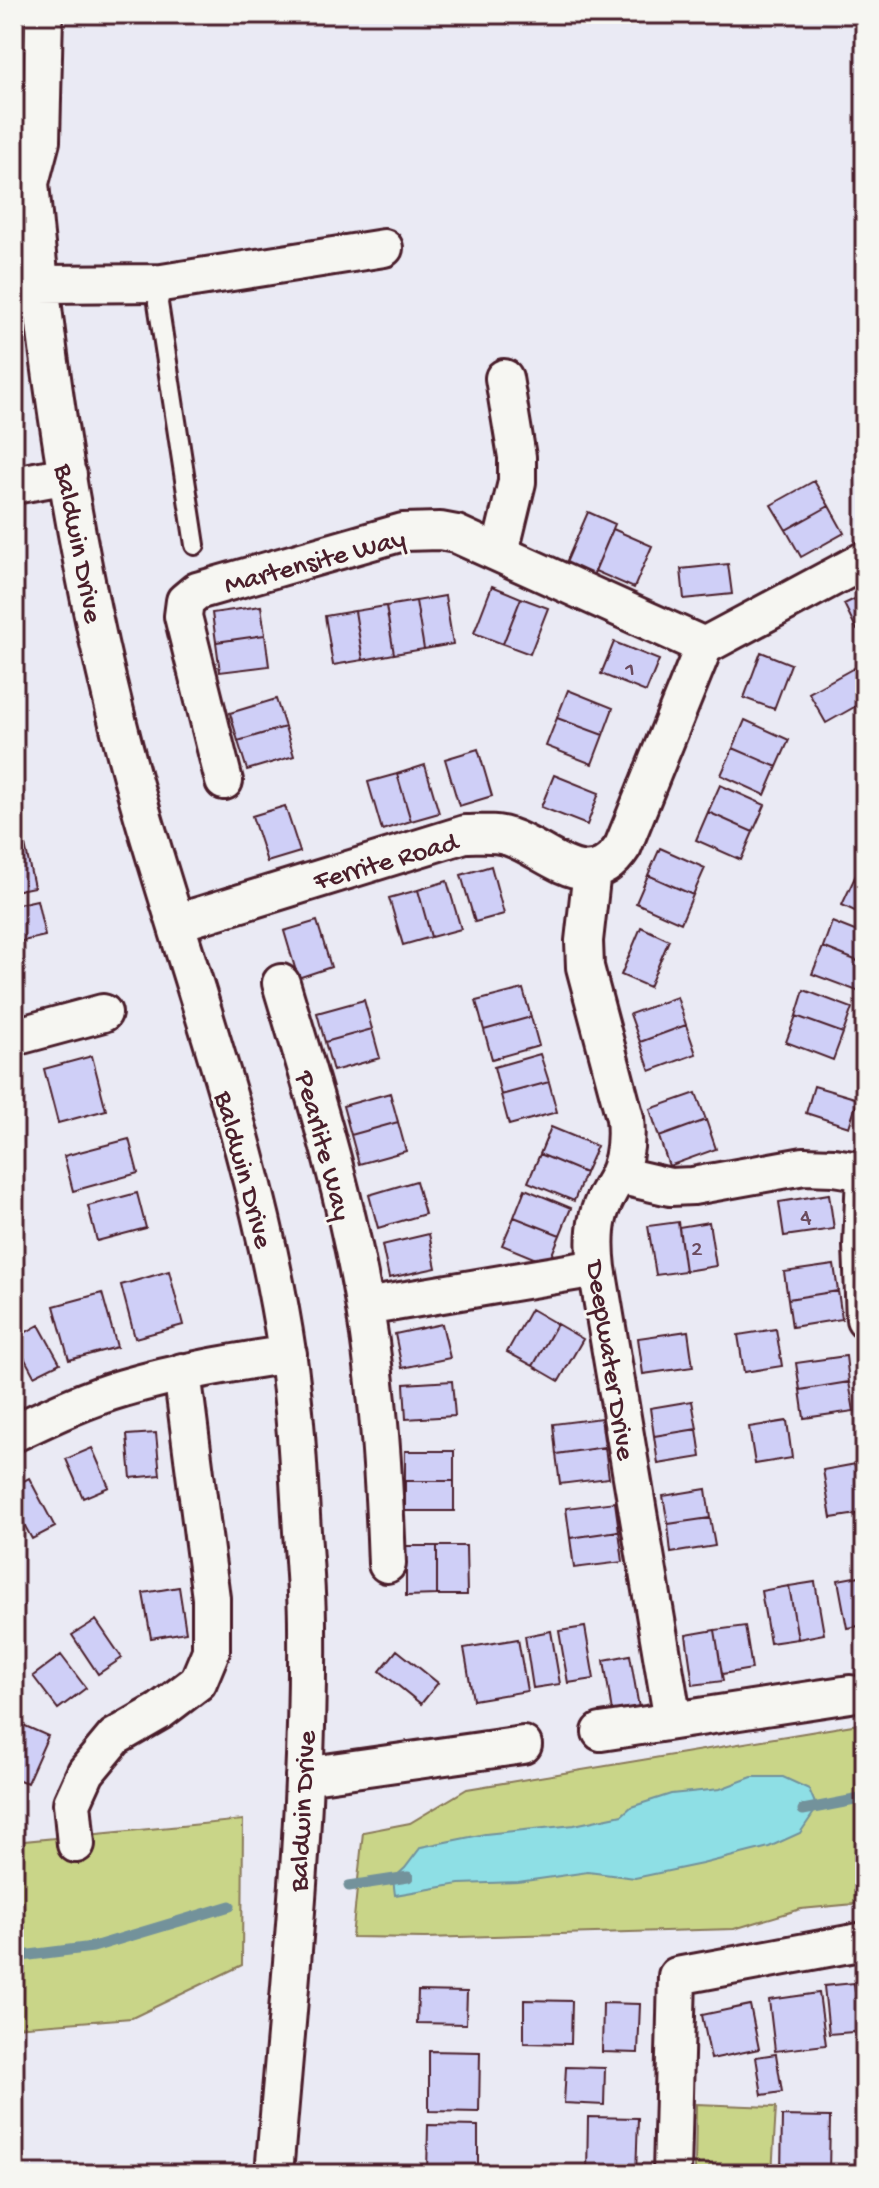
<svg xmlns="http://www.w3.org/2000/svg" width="879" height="2188" viewBox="0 0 879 2188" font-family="'Gochi Hand',sans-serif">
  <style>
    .green { fill: #c9d588; stroke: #8a7a5a; stroke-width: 2 }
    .water { fill: #8edfe5; stroke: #73929b; stroke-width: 2 }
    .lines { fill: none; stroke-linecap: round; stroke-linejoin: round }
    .stream { stroke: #73929b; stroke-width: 11 }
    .building { fill: #cfcff7; stroke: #4a1f2b; stroke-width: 2 }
    .service-casing { stroke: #4a1f2b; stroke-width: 24 }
    .minor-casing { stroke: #4a1f2b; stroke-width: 42 }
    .service { stroke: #f6f6f2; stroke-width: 18 }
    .minor { stroke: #f6f6f2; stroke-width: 36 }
    .labels { text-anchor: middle; stroke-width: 6; stroke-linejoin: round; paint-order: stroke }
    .number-label { font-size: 24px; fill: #6b4b5e }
    .street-label { font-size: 28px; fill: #4a1f2b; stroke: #f6f6f2 }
  </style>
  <rect width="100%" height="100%" fill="#eaeaf4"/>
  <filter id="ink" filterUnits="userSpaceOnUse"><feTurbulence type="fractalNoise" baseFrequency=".0125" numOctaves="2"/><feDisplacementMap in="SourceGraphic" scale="16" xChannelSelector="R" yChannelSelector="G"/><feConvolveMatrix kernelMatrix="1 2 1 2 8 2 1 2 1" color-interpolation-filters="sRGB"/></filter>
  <g filter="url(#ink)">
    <path class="green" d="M865,1723V1903L801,1909L734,1929L425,1938L352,1937L363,1832L410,1823L467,1789Z
      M243,1820L242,1965L132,2018L14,2027V1842Z
      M696,2104L776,2107L772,2174H695Z"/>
    <path class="water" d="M752,1777H783L809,1789L817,1808L800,1833L769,1847L702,1864L635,1878L588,1872L518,1882L459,1884L395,1895L393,1879L405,1868L421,1847L485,1834L574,1825L622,1815L631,1807L671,1794L720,1789Z"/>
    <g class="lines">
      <path class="stream" d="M803,1810L865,1798
        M349,1886L408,1877
        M14,1957L93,1947L230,1906"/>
    </g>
    <path class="building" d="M814,481L829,506L786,530L771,505Z
      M829,506L844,533L801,557L786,530Z
      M588,512L615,524L590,583L562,572Z
      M613,529L652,546L634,588L595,571Z
      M728,564L732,594L684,599L681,569Z
      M492,586L521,598L503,644L474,633Z
      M865,594V627L857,630L844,604Z
      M445,596L453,644L424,649L416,601Z
      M521,598L548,608L530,654L503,644Z
      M416,601L424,649L394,654L386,606Z
      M261,606L265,635L216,642L212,613Z
      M386,606L394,654L363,660L355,611Z
      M355,611L363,660L333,665L325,616Z
      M265,635L269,666L220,672L216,642Z
      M614,642L659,660L646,692L601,674Z
      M761,652L791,664L774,709L744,698Z
      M854,668L865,688V701L826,723L809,693Z
      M568,690L613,708L603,735L557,718Z
      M276,699L285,727L238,741L230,713Z
      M557,718L603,735L592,764L546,746Z
      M745,720L789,740L777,767L733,748Z
      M285,727L294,756L247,770L238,741Z
      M733,748L777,767L765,795L721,775Z
      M478,749L492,796L459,806L445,759Z
      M425,765L439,813L411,821L397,774Z
      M397,774L411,821L382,830L368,782Z
      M554,775L599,793L587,825L541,807Z
      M720,785L765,805L753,832L708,812Z
      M14,793L21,825L14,826Z
      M285,806L300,852L267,862L252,816Z
      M708,812L753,832L741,860L696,840Z
      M25,845L34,887L14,891V847Z
      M660,848L705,868L693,895L648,875Z
      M865,858V884L854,879Z
      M491,866L504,914L475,922L461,875Z
      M648,875L693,895L681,923L636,903Z
      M854,879L865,884V916L842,905Z
      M447,881L461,929L431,937L418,890Z
      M418,890L431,937L403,945L389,898Z
      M37,900L45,936L14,943V905Z
      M317,921L331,967L298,978L284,931Z
      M832,922L865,935V964L823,947Z
      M641,927L669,940L649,987L621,975Z
      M823,947L865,964V978L860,992L812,974Z
      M523,989L531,1017L484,1030L476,1001Z
      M804,990L852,1008L843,1033L796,1016Z
      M677,997L686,1025L640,1042L630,1014Z
      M364,1000L372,1029L325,1042L317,1013Z
      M796,1016L843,1033L833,1060L786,1042Z
      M531,1017L539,1046L492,1059L484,1030Z
      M686,1025L696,1054L650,1071L640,1042Z
      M372,1029L380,1058L333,1071L325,1042Z
      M540,1054L549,1082L501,1095L494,1067Z
      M92,1056L106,1110L58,1123L44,1069Z
      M549,1082L557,1112L509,1125L501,1095Z
      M814,1086L858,1099L849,1127L806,1113Z
      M390,1093L398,1122L351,1135L343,1106Z
      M696,1093L706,1120L659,1137L650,1109Z
      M706,1120L716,1149L669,1166L659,1137Z
      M398,1122L406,1151L359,1164L351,1135Z
      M551,1127L597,1146L585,1173L540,1154Z
      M129,1139L138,1173L73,1191L64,1156Z
      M540,1154L585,1173L574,1201L528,1182Z
      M416,1181L425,1214L378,1228L369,1195Z
      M525,1189L571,1208L560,1235L514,1217Z
      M137,1193L146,1228L97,1241L88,1206Z
      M829,1194L834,1229L784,1236L779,1202Z
      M514,1217L560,1235L548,1264L502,1245Z
      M678,1222L685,1271L656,1275L648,1226Z
      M709,1222L716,1266L685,1271L679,1227Z
      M429,1234L436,1268L389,1278L382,1245Z
      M834,1265L838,1291L788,1299L784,1272Z
      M169,1271L183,1325L135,1338L121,1285Z
      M838,1291L842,1319L792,1327L788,1299Z
      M102,1293L117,1347L69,1360L54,1306Z
      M531,1309L557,1324L533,1366L507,1352Z
      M442,1324L450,1358L402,1368L395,1334Z
      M557,1324L583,1339L559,1381L533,1366Z
      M39,1325L60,1363L34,1376L14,1339Z
      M776,1329L782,1366L744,1372L738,1335Z
      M688,1331L693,1367L643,1374L638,1338Z
      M846,1356L849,1382L800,1390L796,1363Z
      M452,1381L455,1416L406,1419L404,1384Z
      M849,1382L854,1411L804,1418L800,1390Z
      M692,1401L697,1429L654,1436L650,1408Z
      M601,1418L605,1447L556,1454L553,1424Z
      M787,1421L792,1458L755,1464L749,1427Z
      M697,1429L701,1457L658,1464L654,1436Z
      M156,1433L160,1475L131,1478L127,1435Z
      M605,1447L609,1478L560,1484L556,1454Z
      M92,1448L109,1487L83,1498L66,1459Z
      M405,1451H454V1481H405Z
      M856,1464L864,1513L831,1518L823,1470Z
      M29,1478L55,1527L32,1539L14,1506V1486Z
      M405,1481H454V1511H405Z
      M706,1489L710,1518L668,1524L663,1496Z
      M615,1502L619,1531L570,1538L566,1508Z
      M710,1518L715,1546L671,1553L668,1524Z
      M619,1531L623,1562L574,1568L570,1538Z
      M406,1546H437V1595L406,1596Z
      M437,1546H466L467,1595H437Z
      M865,1575V1625L847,1628L838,1580Z
      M815,1582L824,1634L798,1639L789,1586Z
      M789,1586L798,1639L770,1643L761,1591Z
      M179,1587L186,1632L151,1638L143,1593Z
      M96,1620L122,1658L98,1674L72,1635Z
      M745,1626L752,1669L722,1674L715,1630Z
      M585,1627L594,1679L568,1683L559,1631Z
      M715,1630L723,1681L693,1685L686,1635Z
      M551,1631L560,1684L533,1688L525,1636Z
      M518,1639L527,1691L473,1700L464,1648Z
      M397,1650L438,1683L421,1704L380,1671Z
      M61,1655L86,1688L58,1709L33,1676Z
      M630,1655L639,1708L612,1712L604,1660Z
      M14,1721L48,1736L27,1783L14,1778Z
      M854,1983L855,1991L865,1990V2031L829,2034L824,1986Z
      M418,1991L467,1992L466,2024L417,2023Z
      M819,1993L826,2045L775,2051L769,2000Z
      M524,2000L572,2001L571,2044L524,2043Z
      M603,2003L640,2004L638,2053L602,2052Z
      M750,2005L759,2049L711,2059L702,2015Z
      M429,2051L480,2052L479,2112L429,2111Z
      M776,2054L782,2092L762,2095L756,2057Z
      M566,2067L605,2068L604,2105L564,2103Z
      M782,2116L830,2117L829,2174H781Z
      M588,2117L638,2118L636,2174H587Z
      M428,2125L478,2126V2174H427Z"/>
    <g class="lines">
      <defs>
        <path id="service" d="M162,283L158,303L195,545"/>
        <path id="minor" d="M14,125L30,183L41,141L44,14
          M30,183C49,395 83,608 142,813C194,991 260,1168 287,1352C295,1406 298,1461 301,1515C303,1552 307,1589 307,1626C309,1809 289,1992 274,2174
          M40,284L162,283L384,248
          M14,485L68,475
          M500,552L517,482V457L504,378
          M224,781L183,616L185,601L197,591L403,532L440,531L456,534L704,646
          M592,870L584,941L585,967L625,1118C627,1139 626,1159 616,1179C609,1191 601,1204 598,1218C594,1235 595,1251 597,1268L673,1721
          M176,923L465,834C480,834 495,832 509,837C549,850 589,900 623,846L704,646L865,560
          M281,983C313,1090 347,1198 365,1309C379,1393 384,1479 387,1564
          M14,1037L103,1013
          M865,1173L862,1246L865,1319
          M618,1175L670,1187L693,1186L804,1166L834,1167L865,1172
          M365,1307L597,1268
          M14,1433C50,1416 85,1399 123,1388C177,1372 232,1363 288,1354
          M601,1732L850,1694
          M304,1776L523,1745
          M76,1844L72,1803L86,1772L115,1737L160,1711L198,1682L211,1651V1598L182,1372
          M672,2174L677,1976L865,1941"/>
      </defs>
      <use href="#service" class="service-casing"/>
      <use href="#minor" class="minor-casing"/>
      <use href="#service" class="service"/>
      <use href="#minor" class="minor"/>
    </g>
  </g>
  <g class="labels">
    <g class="number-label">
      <text x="630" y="675">1</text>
      <text x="806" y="1223">4</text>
      <text x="697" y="1255">2</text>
    </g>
    <g class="street-label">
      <text transform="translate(81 543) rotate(79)" y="10">Baldwin Drive</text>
      <text transform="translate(314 559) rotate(-15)" y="10">Martensite Way</text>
      <text transform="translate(385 859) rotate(-16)" y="10">Ferrite Road</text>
      <text transform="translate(326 1145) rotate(75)" y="10">Pearlite Way</text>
      <text transform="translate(246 1169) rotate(75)" y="10">Baldwin Drive</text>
      <text transform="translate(613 1360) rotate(81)" y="10">Deepwater Drive</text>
      <text transform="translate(300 1811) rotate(-87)" y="10">Baldwin Drive</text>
    </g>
  </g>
  <rect width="879" height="2188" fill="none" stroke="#f6f6f2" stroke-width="48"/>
  <rect x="24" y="24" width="831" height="2140" fill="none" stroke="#4a1f2b" stroke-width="3" filter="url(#ink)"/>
</svg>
